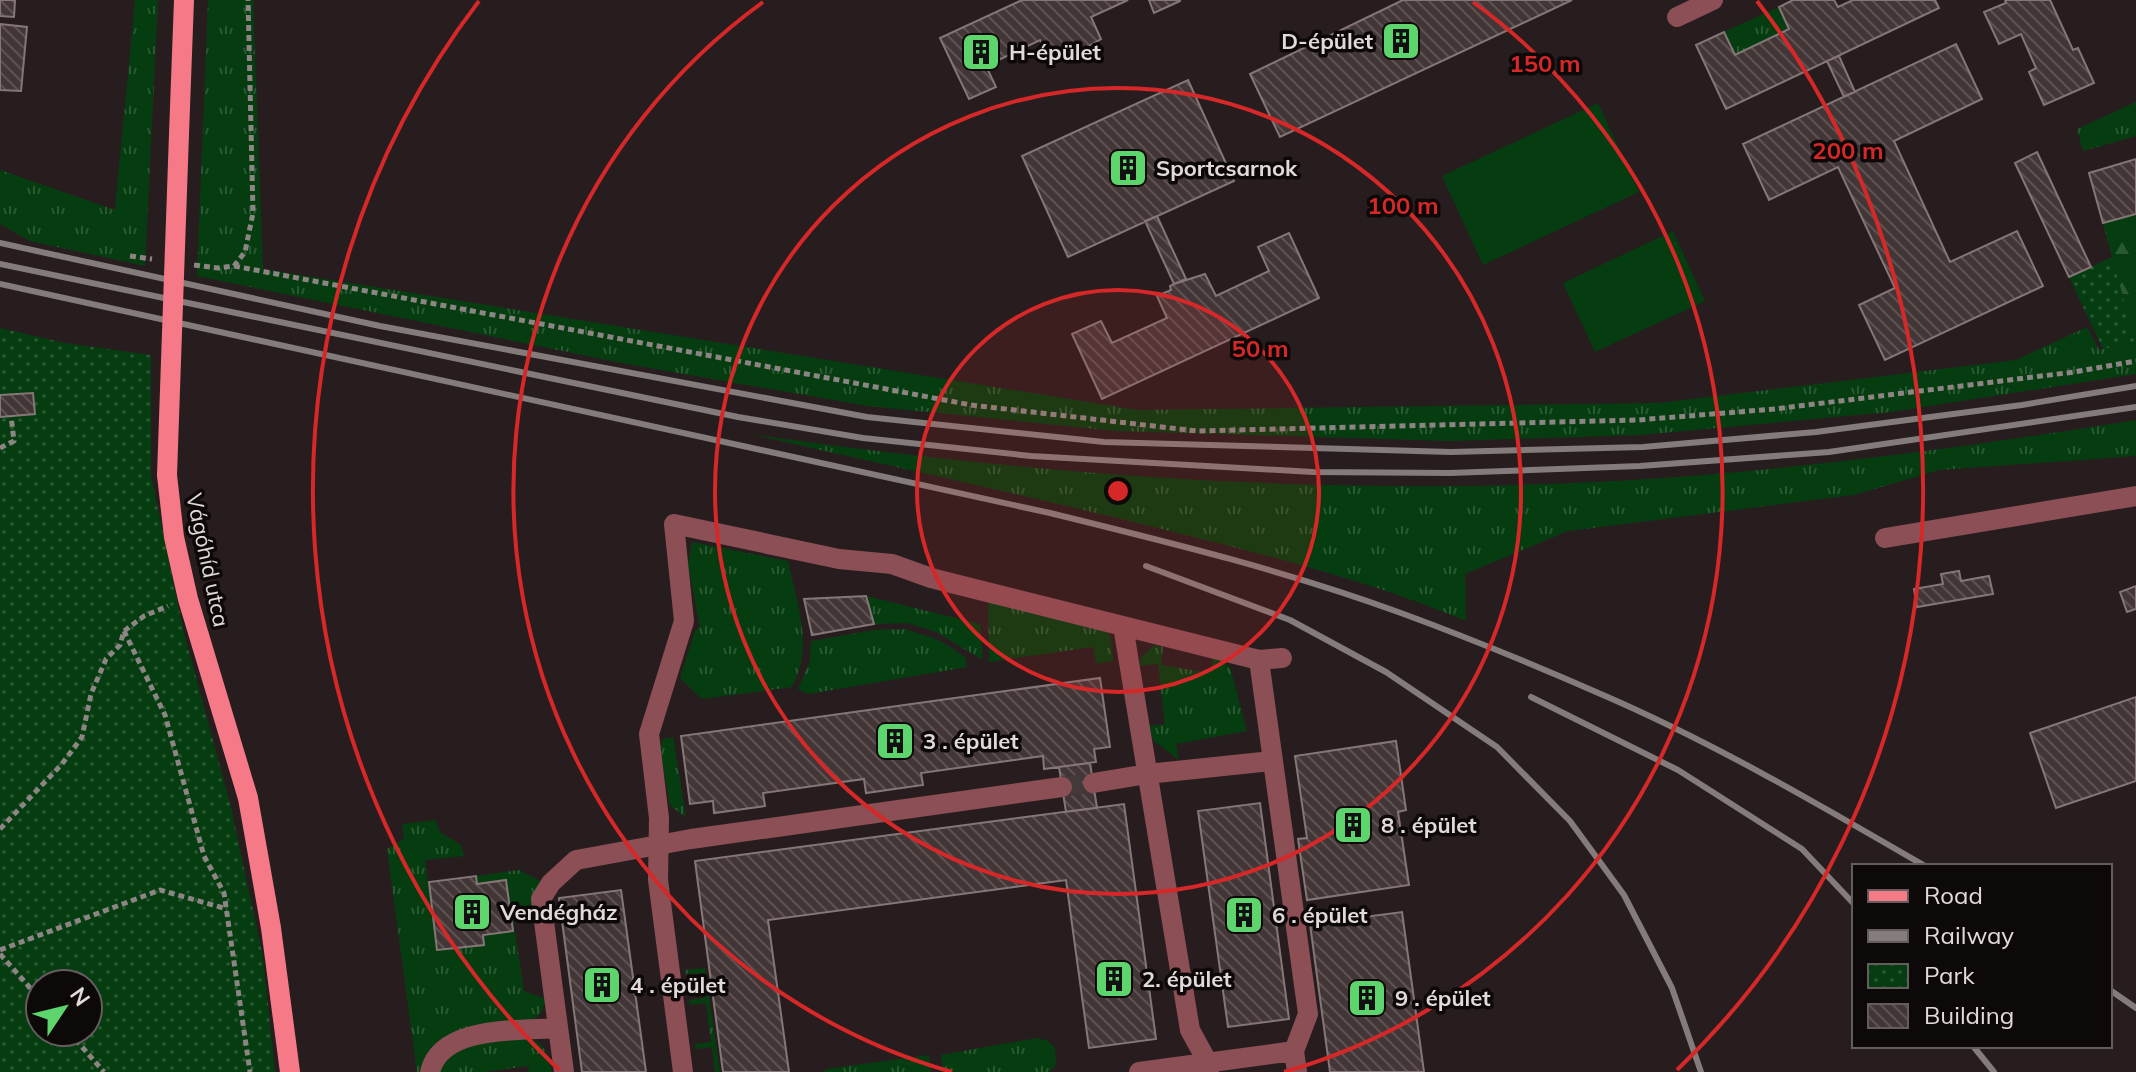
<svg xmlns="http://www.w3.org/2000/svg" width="2136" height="1072" viewBox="0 0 2136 1072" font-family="Mulish,sans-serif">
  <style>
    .grass { fill: url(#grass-tufts) }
    .forest { fill: url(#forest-firs) }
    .park { fill: url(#park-dots); fill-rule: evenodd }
    .pitch { fill: #053d10 }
    .building { fill: url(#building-back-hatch); stroke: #857778; stroke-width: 2 }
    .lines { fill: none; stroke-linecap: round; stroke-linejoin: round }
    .minor-tunnel { stroke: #44393a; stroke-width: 20; stroke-dasharray: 20 10; stroke-linecap: butt }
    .path { stroke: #8d8484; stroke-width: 5; stroke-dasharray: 6 4; stroke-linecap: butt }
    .minor { stroke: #8b4f55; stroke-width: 20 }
    .major { stroke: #f67988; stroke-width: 20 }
    .rail { stroke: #847b7b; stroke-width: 6 }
    .major-bridge { stroke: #f67988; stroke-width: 20 }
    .ring { fill: none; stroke: #d62828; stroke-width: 4 }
    .labels { text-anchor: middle; stroke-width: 7; stroke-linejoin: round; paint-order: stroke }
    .poi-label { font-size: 22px; font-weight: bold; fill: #e2dada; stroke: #0e0909; text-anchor: start }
    .street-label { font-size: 22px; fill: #e2dada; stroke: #0e0909 }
    .centre { fill: #d62828; stroke: #0e0909; stroke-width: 4 }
    .ring-label { font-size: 24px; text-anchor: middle; font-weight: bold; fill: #d62828; stroke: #0e0909; stroke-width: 7; stroke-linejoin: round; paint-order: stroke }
  </style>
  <defs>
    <pattern id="grass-tufts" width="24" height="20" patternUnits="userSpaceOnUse" patternTransform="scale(2)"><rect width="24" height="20" fill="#053d10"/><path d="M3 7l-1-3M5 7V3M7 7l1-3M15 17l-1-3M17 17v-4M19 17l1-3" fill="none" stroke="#295832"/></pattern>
    <pattern id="forest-firs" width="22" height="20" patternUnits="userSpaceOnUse" patternTransform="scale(2)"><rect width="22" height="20" fill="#053d10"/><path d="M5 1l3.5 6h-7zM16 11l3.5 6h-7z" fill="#295832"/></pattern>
    <pattern id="park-dots" width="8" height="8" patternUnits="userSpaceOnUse" patternTransform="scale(2)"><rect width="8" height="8" fill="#053d10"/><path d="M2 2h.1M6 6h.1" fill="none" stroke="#295832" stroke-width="1.8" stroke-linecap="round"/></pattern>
    <pattern id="building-back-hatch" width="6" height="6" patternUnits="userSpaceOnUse" patternTransform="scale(2)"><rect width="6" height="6" fill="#433637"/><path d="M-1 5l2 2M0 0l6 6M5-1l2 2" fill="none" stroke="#5e5253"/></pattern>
  </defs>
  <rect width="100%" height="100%" fill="#281d1e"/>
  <path class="grass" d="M135,0H158L145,266L30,241L0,224V170L115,210Z
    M208,0H253L263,269L1138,410L1659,403L2016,360L2087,327L2099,350L2136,341V374L1891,412L1640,435L1450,441L1116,431L868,406L627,364L197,276Z
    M1779,7L1789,29L1735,55L1724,32Z
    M2136,102V136L2083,151L2077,129Z
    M2136,420V456L1939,470L1854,495L1568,531L1465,574L1466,621C1370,581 1270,556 1170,531C1030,496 890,466 750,434C1036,475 1325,497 1615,481C1790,471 1963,448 2136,420Z
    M692,542L788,561C797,604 814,646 792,687L702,699L680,678L695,631L700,627L688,564Z
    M866,596L980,624L983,660L936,632L907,623L874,624Z
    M988,600L1107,630L1111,638L1113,661L1096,664L1093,647L989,662Z
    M905,629L939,640L965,657L967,667L808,694L798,689L810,661L811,641L874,630Z
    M1154,645L1163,647L1161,665L1210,673L1214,656L1230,667L1247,731L1176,744L1179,760L1154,741L1147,726L1165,724L1158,664L1140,666V659Z
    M673,737L686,818L670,805L660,749L663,739Z
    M435,820L441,833L461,845L464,856L425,860L437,950L484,945L483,935L513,931L506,881L477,884L476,876L519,870L540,881L533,920L512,913L524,991L546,999L541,1013L532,1022L468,1029L442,1039L427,1054L423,1072H417L387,849L404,839L402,824Z
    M705,968L720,1072H715L712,1047L696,1049L695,1044L711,1042L706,1003L690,1005L689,1000L705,998L702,973L686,974L685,970Z
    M524,1037C544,1041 549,1053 552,1072H529L528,1066L484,1072H436C445,1041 497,1041 524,1037Z
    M1037,1038L1048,1041L1055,1048L1056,1065L1049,1072H943L941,1055Z
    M929,1055L931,1072H823L826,1069Z"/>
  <path class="forest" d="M2136,214V341L2135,342L2103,223Z"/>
  <path class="park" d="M2112,257L2135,342L2103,349L2069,277Z
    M0,328L65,343L151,355V475L184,633L230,803L263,957L275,1072H0ZM40,984H88V1032H40Z"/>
  <path class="pitch" d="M1598,103L1639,192L1483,265L1442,176Z
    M1673,231L1705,301L1595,352L1563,283Z"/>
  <path class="building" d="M0,0H15L14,17L0,16Z
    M1022,0H1128L1091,17L1101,39L1067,58L1066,55L1050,62L1040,40L986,66L996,87L969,99L940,38Z
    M1149,0H1180V1L1154,13Z
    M1403,0H1572L1280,137L1250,74Z
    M1793,0H1834L1838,7L1853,0H1935L1939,8L1726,109L1696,45L1724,32L1735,55L1789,29L1779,7Z
    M2005,0H2050L2073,50L2078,48L2094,83L2044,105L2029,72L2036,68L2021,34L1999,44L1984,12L2006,3Z
    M0,24L27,27L21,91L0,90Z
    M1956,44L1982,99L1894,141L1950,262L2017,231L2043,286L1885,360L1859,305L1895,288L1838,167L1769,200L1743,144Z
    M1839,56L1855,92L1844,97L1827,61Z
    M1188,80L1234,181L1068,257L1022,156Z
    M2037,152L2091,267L2069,277L2015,163Z
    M2136,159V214L2103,223L2089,173Z
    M1157,216L1186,279L1174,284L1145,221Z
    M1289,233L1319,298L1102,399L1072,334L1101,321L1112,343L1167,318L1157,296L1171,290L1170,286L1174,284L1205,274L1216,296L1269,271L1258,247Z
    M33,393L35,414L0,417V395Z
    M1959,571L1961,581L1989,576L1993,594L1917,607L1914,589L1943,584L1941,574Z
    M2136,586V609L2127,612L2120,592Z
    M866,596L874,624L812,635L804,599Z
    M1100,678L1110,747L1094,749L1096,762L1044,769L1043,756L921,773L923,785L866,793L864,779L763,793L765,806L714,813L713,801L690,804L681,736Z
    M2136,697V781L2056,808L2030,733Z
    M1396,741L1406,810L1398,812L1409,885L1307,900L1298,839L1307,838L1295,756Z
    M1090,763L1097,808L1066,812L1059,767Z
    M1260,803L1289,1019L1228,1027L1198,811Z
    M1124,804L1156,1039L1089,1048L1066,880L768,920L789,1072H723L695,861Z
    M476,876L477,884L506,880L513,931L483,935L484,945L437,950L429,882Z
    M621,890L646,1072H582L559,898Z
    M1402,912L1424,1072H1330L1310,924Z"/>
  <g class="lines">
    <path class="minor-tunnel" d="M1062,787L1093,783"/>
    <path class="path" d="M130,256L152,259
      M194,265L218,268L234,266L245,252L253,213L248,0
      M234,266L971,405L1197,431L1638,420L1775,409L2074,372L2136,361
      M0,448L14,441L11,416
      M124,631L165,715L204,856L224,893L250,1072
      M0,829L62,764L82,737L91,694L106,659L120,645L124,631L144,616L168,606
      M0,950L160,890L227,909
      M0,954L40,999
      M69,1032L104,1072"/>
    <path class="minor" d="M1677,17L1713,0
      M1885,538L2136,496
      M1123,626L1190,1030L1208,1063L1209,1072
      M1259,660L1308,1014L1294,1051L1297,1072
      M1093,783L1147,774L1272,761
      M430,1072C441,1025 519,1031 558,1028
      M564,1072L541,899L551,883L576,860L691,839L1062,787
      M683,1072L658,880L659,818L649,734L684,621L674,524L839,559L892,564L931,578L1259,660L1282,658
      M1139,1072L1294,1051"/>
    <path class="major" d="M179,134L184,0
      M167,475L174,537L188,599L248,798L271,928L290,1072"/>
    <path class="rail" d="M0,243L380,326L867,417L1104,442L1451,452L1643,447L1816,432L2022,405L2136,386
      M0,264L738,417L863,438L1031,456L1313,472L1450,473L1640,466L1829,452L2136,407
      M0,284L1050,513C1168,542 1287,571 1401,613C1469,638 1537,666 1603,695C1714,743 1820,805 1925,866
      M1146,566L1290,620L1386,672L1497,747L1570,821L1624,895L1672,988L1701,1072
      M1531,697L1678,770L1802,849L1854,904
      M2110,990L2136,1008
      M1973,1046L1994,1072"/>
    <path class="major-bridge" d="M167,475L179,134"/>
  </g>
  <circle cx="1118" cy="491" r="201" fill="#d62828" fill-opacity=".12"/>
  <g class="ring">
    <circle cx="1118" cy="491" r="201"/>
    <circle cx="1118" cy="491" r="403"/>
    <path d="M952 1072A604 604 0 0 1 763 2M1473 2A604 604 0 0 1 1284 1072"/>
    <path d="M559 1070A805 805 0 0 1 479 1M1757 1A805 805 0 0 1 1677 1070"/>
  </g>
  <defs>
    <symbol id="building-square" viewBox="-11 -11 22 22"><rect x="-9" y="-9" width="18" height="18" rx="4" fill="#5ed56c" stroke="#0e0909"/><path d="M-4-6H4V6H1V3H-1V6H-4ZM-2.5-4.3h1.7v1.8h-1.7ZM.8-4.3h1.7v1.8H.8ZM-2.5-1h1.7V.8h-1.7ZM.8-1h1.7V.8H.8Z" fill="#111"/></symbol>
  </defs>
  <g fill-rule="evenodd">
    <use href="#building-square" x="1379" y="19" width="44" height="44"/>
    <use href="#building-square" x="959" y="30" width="44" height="44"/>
    <use href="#building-square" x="1106" y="146" width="44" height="44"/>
    <use href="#building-square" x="873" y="719" width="44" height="44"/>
    <use href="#building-square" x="1331" y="803" width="44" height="44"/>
    <use href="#building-square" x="450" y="890" width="44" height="44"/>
    <use href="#building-square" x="1222" y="893" width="44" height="44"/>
    <use href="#building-square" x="1092" y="957" width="44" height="44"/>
    <use href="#building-square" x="580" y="963" width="44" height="44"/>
    <use href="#building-square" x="1345" y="976" width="44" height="44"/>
  </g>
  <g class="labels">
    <g class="poi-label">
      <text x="1373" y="49" text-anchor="end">D-épület</text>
      <text x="1009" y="60">H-épület</text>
      <text x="1156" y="176">Sportcsarnok</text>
      <text x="923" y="749">3 . épület</text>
      <text x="1381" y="833">8 . épület</text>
      <text x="500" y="920">Vendégház</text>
      <text x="1272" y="923">6 . épület</text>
      <text x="1142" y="987">2. épület</text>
      <text x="630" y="993">4 . épület</text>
      <text x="1395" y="1006">9 . épület</text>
    </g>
    <g class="street-label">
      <text transform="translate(208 560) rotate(78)" y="8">Vágóhíd utca</text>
    </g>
  </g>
  <circle cx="1118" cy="491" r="12" class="centre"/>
  <g class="ring-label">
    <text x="1545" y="72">150 m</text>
    <text x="1848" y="159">200 m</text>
    <text x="1403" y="214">100 m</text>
    <text x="1260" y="357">50 m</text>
  </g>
  <rect x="1852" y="864" width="260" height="184" fill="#0e0909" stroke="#635d5d" stroke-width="2"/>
  <rect x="1868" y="890" width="40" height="12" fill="#f67988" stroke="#635d5d" stroke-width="2"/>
  <text x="1924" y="904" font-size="24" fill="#e2dada">Road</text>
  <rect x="1868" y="930" width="40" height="12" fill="#847b7b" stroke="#635d5d" stroke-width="2"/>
  <text x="1924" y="944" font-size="24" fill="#e2dada">Railway</text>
  <rect x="1868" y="964" width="40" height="24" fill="url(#park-dots)" stroke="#635d5d" stroke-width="2"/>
  <text x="1924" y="984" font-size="24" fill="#e2dada">Park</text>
  <rect x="1868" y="1004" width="40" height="24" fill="url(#building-back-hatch)" stroke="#635d5d" stroke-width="2"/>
  <text x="1924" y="1024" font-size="24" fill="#e2dada">Building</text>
  <g transform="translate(64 1008) rotate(55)"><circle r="38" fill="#0e0909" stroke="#635d5d" stroke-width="2"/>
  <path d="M0-6L14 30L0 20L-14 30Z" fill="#5ed56c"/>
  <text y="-12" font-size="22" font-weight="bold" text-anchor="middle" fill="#e2dada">N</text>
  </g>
</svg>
